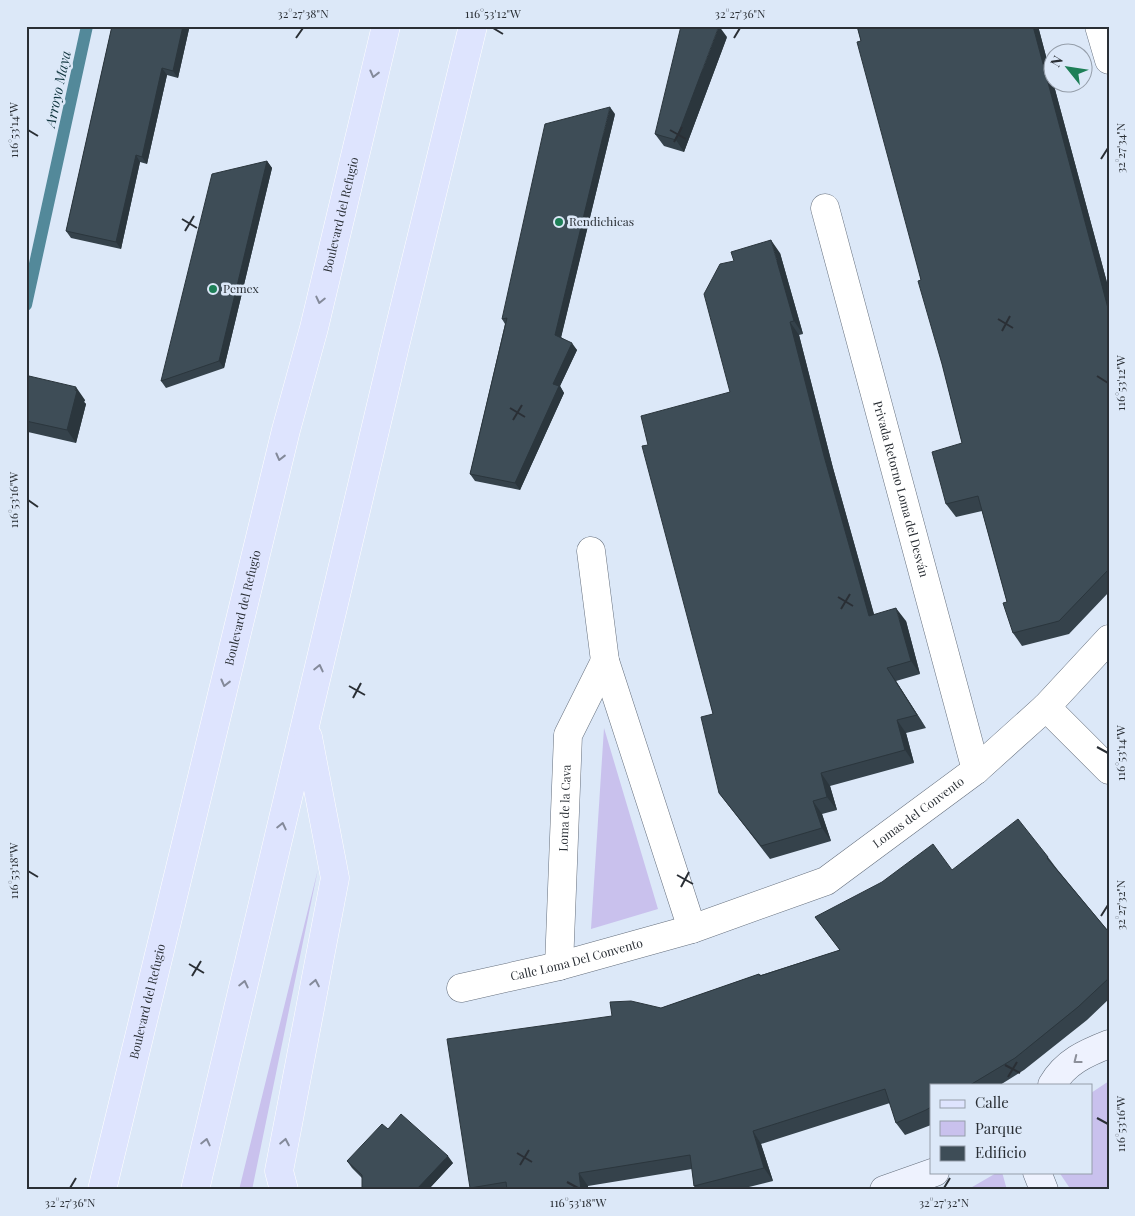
<svg xmlns="http://www.w3.org/2000/svg" width="1135" height="1216" viewBox="0 0 1135 1216" font-family="'Playfair Display',serif">
  <style>
    .green { fill: #c9c1ed }
    .lines { fill: none; stroke-linecap: round; stroke-linejoin: round }
    .stream { stroke: #53899a; stroke-width: 12 }
    .street-casing { stroke: #656f7d; stroke-width: 29 }
    .secondary-casing { stroke: #656f7d; stroke-width: 29 }
    .primary-casing { stroke: #fff; stroke-width: 29 }
    .street { stroke: #fff; stroke-width: 28 }
    .secondary { stroke: #eef2fe; stroke-width: 28 }
    .primary { stroke: #dee4fe; stroke-width: 28 }
    .wall { fill: #35424b }
    .shaded-wall { fill: #2b363d }
    .building { fill: #3e4d57; stroke: #2b363d }
    .oneway { stroke: #848a9a }
    .oneway2 { stroke: #8c909a }
    .ticks { fill: none; stroke: #2a2f35; stroke-width: 2 }
    .poi-dot { fill: #1e7f57; stroke: #dce8f8; stroke-width: 2 }
    .labels { text-anchor: middle; stroke-width: 5; stroke-linejoin: round; paint-order: stroke }
    .street-label { font-size: 12px; fill: #2a2f35; stroke: #dce8f8 }
    .poi-label { font-size: 12px; fill: #2a2f35; stroke: #dce8f8; text-anchor: start }
    .water-label { font-size: 14px; font-style: italic; fill: #10353f; stroke: #dce8f8 }
    .neatline { fill: none; stroke: #2a2f35; stroke-width: 2 }
    .ticks-label { font-size: 12px; text-anchor: middle; fill: #2a2f35 }
  </style>
  <rect width="100%" height="100%" fill="#dce8f8"/>
  <path class="green" d="M604,728L658,909L591,929Z
    M318,869L252,1190H239Z
    M1109,1081V1190H1076L1069,1187L1059,1172H1091V1093Z
    M998,1172H1002L1007,1190H967Z"/>
  <g class="lines">
    <path class="stream" d="M26,305L87,26"/>
    <defs>
      <g id="street">
        <path d="M1099,26L1109,60"/>
        <path id="s1" d="M825,208L976,770"/>
        <path d="M591,551L605,661L692,929"/>
        <path d="M1046,707L1109,770"/>
        <path id="s2" d="M559,966L568,735L605,661"/>
        <path id="s3" d="M461,988L559,966L692,929L826,881L976,770L1046,707L1109,639"/>
      </g>
      <path id="secondary" d="M1052,1085C1065,1062 1086,1053 1109,1044
        M1037,1172L1044,1190
        M884,1190L935,1172"/>
      <g id="primary">
        <path id="s4" d="M102,1190L286,430L314,328L386,26"/>
        <path d="M195,1190L395,346L473,26"/>
        <path d="M284,1190L279,1171L335,878L308,737"/>
      </g>
    </defs>
    <use href="#street" class="street-casing"/>
    <use href="#secondary" class="secondary-casing"/>
    <use href="#primary" class="primary-casing"/>
    <use href="#street" class="street"/>
    <use href="#secondary" class="secondary"/>
    <use href="#primary" class="primary"/>
  </g>
  <path class="wall" d="M112,26L189,29L178,78L167,75L147,164L140,162L121,249L71,238L66,231Z
    M857,26H1038L1052,79V82H1053L1109,290V592L1069,634L1022,646L1013,633L1007,602L982,511L956,517L946,504L962,443Z
    M727,37L684,152L664,146L655,134Z
    M615,114L561,337L577,350L560,386L564,393L520,490L475,481L470,474L505,324L502,319Z
    M267,161L272,168L224,368L166,388L161,381Z
    M780,253L803,334L799,335L833,468L874,614L906,621L920,674L896,681L926,728L906,733L914,763L830,786L837,810L822,814L831,841L770,859L719,793L713,714L648,445L730,392Z
    M26,389L85,400L84,402L86,404L76,443L28,432L26,429Z
    M1048,857L1057,869L1108,931L1109,930V999L1087,1020L1024,1070L1000,1085H931V1125L905,1135L896,1123L890,1103L761,1144L773,1181L737,1190H697L694,1186L692,1169L588,1186V1190H471L470,1188L612,1016L661,1008L759,974L761,975L840,950L815,917L952,870Z
    M388,1129L453,1163L428,1190H362V1178L352,1168L347,1161Z"/>
  <path class="shaded-wall" d="M183,26H187L189,29L178,78L173,71Z
    M719,26L727,37L684,152L676,140Z
    M1033,26H1038L1052,79V82H1053L1109,290V312Z
    M162,68L167,75L147,164L142,157Z
    M610,107L615,114L560,342L555,335Z
    M136,155L140,162L121,249L116,242Z
    M267,161L272,168L224,368L219,361Z
    M771,240L780,253L803,334L794,321Z
    M790,322L799,335L833,468L878,629L869,616L824,456Z
    M572,343L577,350L560,386L564,393L520,490L515,483L553,384Z
    M76,387L85,400L84,402L86,404L76,443L67,430Z
    M896,608L906,621L920,674L911,661Z
    M887,668L896,681L926,728L917,715Z
    M897,720L906,733L914,763L905,750Z
    M821,773L830,786L837,810L827,797Z
    M813,801L822,814L831,841L822,828Z
    M753,1131L761,1144L773,1181L764,1168Z
    M448,1156L453,1163L428,1190H416Z
    M579,1173L588,1186V1190H581Z"/>
  <path class="building" d="M112,26H183L173,71L162,68L142,157L136,155L116,242L66,231Z
    M681,26H719L676,140L655,134Z
    M857,26H1033L1109,312V569L1059,621L1013,633L1003,603L1007,602L978,496L946,504L932,452L962,443L942,364L918,281L921,280L857,42L861,41Z
    M610,107L555,335L572,343L553,384L559,386L515,483L470,474L507,318L502,319L545,124Z
    M267,161L219,361L161,381L212,174Z
    M771,240L794,321L790,322L824,456L869,616L896,608L911,661L887,668L917,715L897,720L905,750L821,773L827,797L813,801L822,828L761,846L719,793L701,717L713,714L642,446L648,445L641,416L730,392L704,294L720,264L734,261L731,252Z
    M29,376L76,387L75,390L77,391L67,430L26,421V389Z
    M1018,819L1048,857L1047,858L1108,931L1109,930V978L1078,1007L1015,1058L970,1085H931V1107L926,1110L896,1123L885,1089L753,1131L764,1168L694,1186L690,1155L579,1173L581,1190H507L506,1182L470,1188L447,1039L612,1016L610,1002L631,1001L661,1008L759,974L760,976L840,950L815,917L882,882L933,844L952,870Z
    M401,1114L448,1156L416,1190H362V1175L347,1161L382,1124L388,1129Z"/>
  <defs><path id="oneway-chevron" d="M-2-3.5L2.5 0L-2 3.5" fill="none" stroke-width="1.6" stroke-linecap="round" stroke-linejoin="round" transform="scale(1.25)"/></defs>
  <g class="oneway">
    <use href="#oneway-chevron" transform="translate(374 74) rotate(104)"/>
    <use href="#oneway-chevron" transform="translate(320 300) rotate(103)"/>
    <use href="#oneway-chevron" transform="translate(280 457) rotate(104)"/>
    <use href="#oneway-chevron" transform="translate(319 668) rotate(-77)"/>
    <use href="#oneway-chevron" transform="translate(225 683) rotate(104)"/>
    <use href="#oneway-chevron" transform="translate(282 826) rotate(-77)"/>
    <use href="#oneway-chevron" transform="translate(315 983) rotate(-79)"/>
    <use href="#oneway-chevron" transform="translate(244 984) rotate(-77)"/>
    <use href="#oneway-chevron" transform="translate(206 1142) rotate(-77)"/>
    <use href="#oneway-chevron" transform="translate(285 1142) rotate(-79)"/>
  </g>
  <use class="oneway2" href="#oneway-chevron" transform="translate(1077 1060) rotate(142)"/>
  <path class="ticks" d="M493,28L503,34M296,38L303,28M734,38L740,28M28,130L38,136M670,130L686,139M674,142L682,127M1101,159L1108,148M182,219L197,228M185,231L194,216M998,319L1013,328M1002,331L1010,316M1097,376L1108,383M510,408L525,417M513,420L522,405M28,500L38,507M838,597L853,606M841,609L850,594M349,686L365,695M353,698L361,683M1097,747L1108,753M28,871L38,877M677,875L693,884M681,887L689,872M1101,916L1108,905M189,964L204,973M192,976L201,961M1005,1065L1020,1073M1008,1077L1017,1062M1097,1118L1108,1124M517,1153L532,1162M520,1165L529,1150M567,1182L578,1188M70,1188L76,1178M944,1188L950,1178"/>
  <g class="poi-dot">
    <circle cx="559" cy="222" r="5"/>
    <circle cx="213" cy="289" r="5"/>
  </g>
  <g class="labels">
    <g class="street-label">
      <text dy="4" stroke="none"><textPath href="#s4" startOffset="1004">Boulevard del Refugio</textPath></text>
      <text dy="4" stroke="none"><textPath href="#s1" startOffset="291">Privada Retorno Loma del Desván</textPath></text>
      <text dy="4" stroke="none"><textPath href="#s4" startOffset="599">Boulevard del Refugio</textPath></text>
      <text dy="4" stroke="none"><textPath href="#s2" startOffset="158">Loma de la Cava</textPath></text>
      <text dy="4" stroke="none"><textPath href="#s3" startOffset="496">Lomas del Convento</textPath></text>
      <text dy="4" stroke="none"><textPath href="#s3" startOffset="119">Calle Loma Del Convento</textPath></text>
      <text dy="4" stroke="none"><textPath href="#s4" startOffset="194">Boulevard del Refugio</textPath></text>
    </g>
    <g class="poi-label">
      <text x="569" y="226">Rendichicas</text>
      <text x="223" y="293">Pemex</text>
    </g>
    <g class="water-label">
      <text transform="translate(58 89) rotate(-78)" y="5">Arroyo Maya</text>
    </g>
  </g>
  <rect width="1135" height="1216" fill="none" stroke="#dce8f8" stroke-width="55"/>
  <rect x="930" y="1084" width="162" height="90" fill="#dce8f8" stroke="#959eaa"/>
  <rect x="940" y="1100" width="25" height="8" fill="#dee4fe" stroke="#959eaa"/>
  <text x="975" y="1108" font-size="15" fill="#2a2f35">Calle</text>
  <rect x="940" y="1121" width="25" height="15" fill="#c9c1ed" stroke="#959eaa"/>
  <text x="975" y="1134" font-size="15" fill="#2a2f35">Parque</text>
  <rect x="940" y="1146" width="25" height="15" fill="#3e4d57" stroke="#959eaa"/>
  <text x="975" y="1158" font-size="15" fill="#2a2f35">Edificio</text>
  <g transform="translate(1068 68) rotate(300)"><circle r="24" fill="#dce8f8" stroke="#959eaa"/>
  <path d="M0-4L9 19L0 12L-9 19Z" fill="#1e7f57"/>
  <text y="-8" font-size="14" font-weight="bold" text-anchor="middle" fill="#2a2f35">N</text>
  </g>
  <rect x="28" y="28" width="1080" height="1160" class="neatline"/>
  <g class="ticks-label">
    <text x="303" y="18">32°27'38"N</text>
    <text x="493" y="18">116°53'12"W</text>
    <text x="740" y="18">32°27'36"N</text>
    <text transform="translate(14 130) rotate(-90)" y="4">116°53'14"W</text>
    <text transform="translate(1121 148) rotate(-90)" y="4">32°27'34"N</text>
    <text transform="translate(1121 383) rotate(-90)" y="4">116°53'12"W</text>
    <text transform="translate(14 500) rotate(-90)" y="4">116°53'16"W</text>
    <text transform="translate(1121 753) rotate(-90)" y="4">116°53'14"W</text>
    <text transform="translate(14 871) rotate(-90)" y="4">116°53'18"W</text>
    <text transform="translate(1121 905) rotate(-90)" y="4">32°27'32"N</text>
    <text transform="translate(1121 1124) rotate(-90)" y="4">116°53'16"W</text>
    <text x="70" y="1207">32°27'36"N</text>
    <text x="578" y="1207">116°53'18"W</text>
    <text x="944" y="1207">32°27'32"N</text>
  </g>
</svg>
